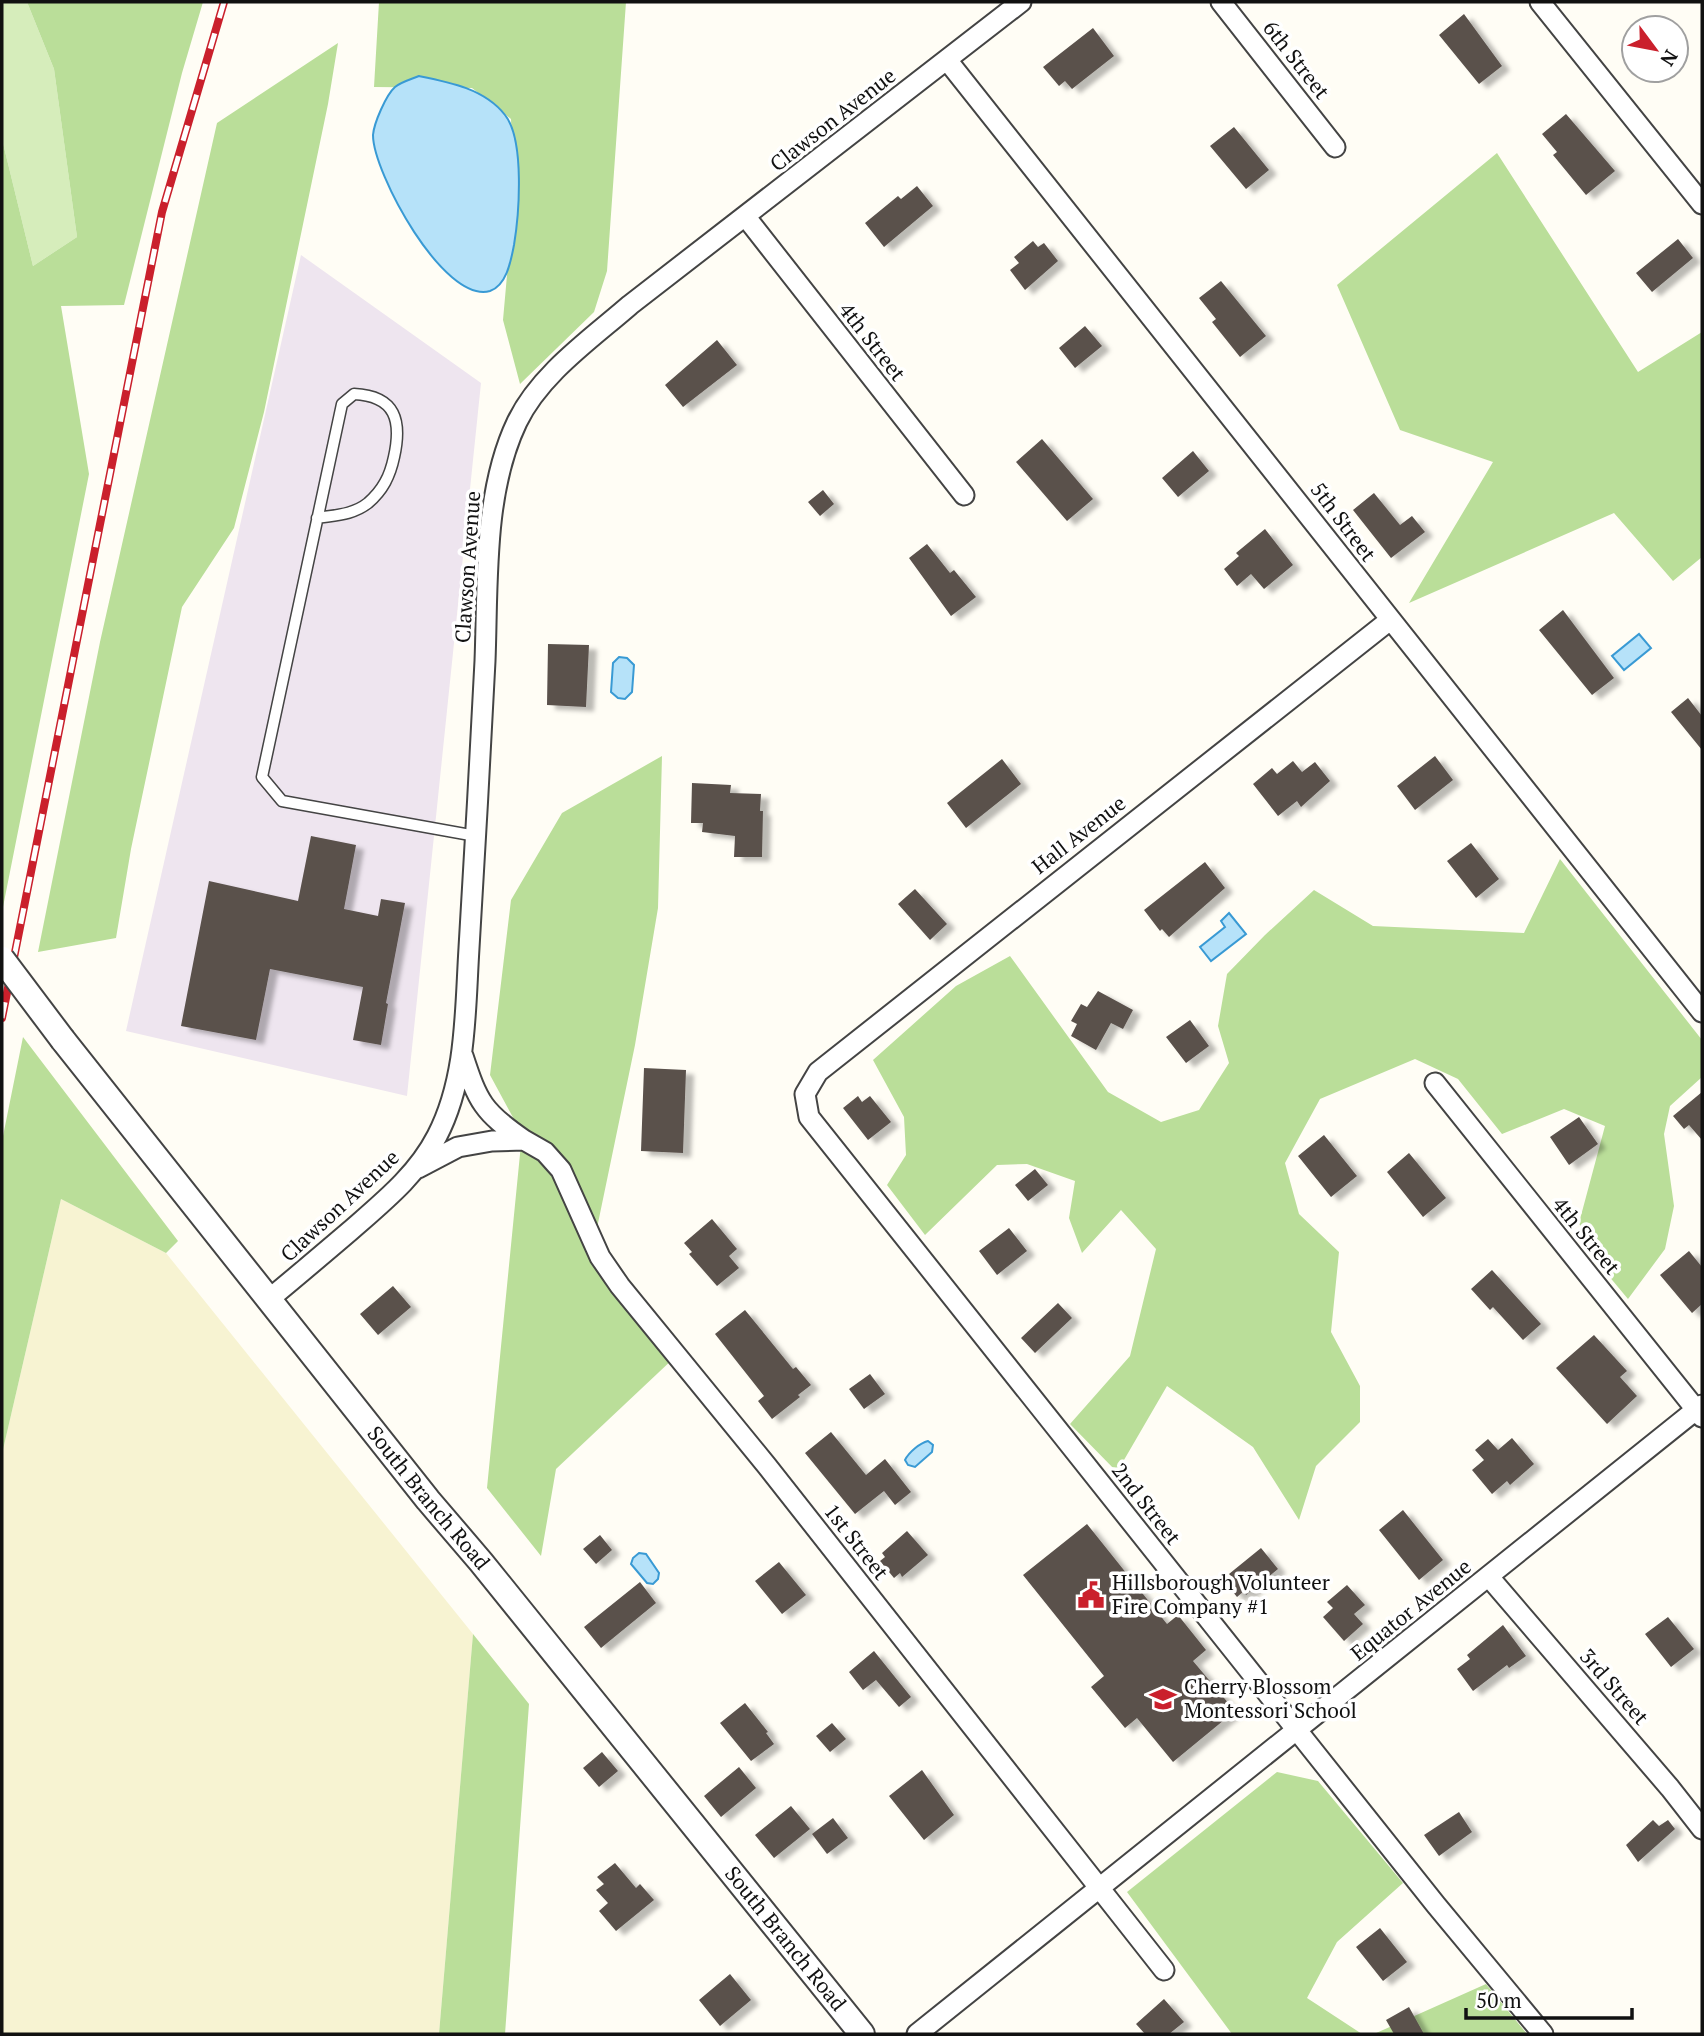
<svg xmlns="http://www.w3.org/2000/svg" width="1704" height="2036" viewBox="0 0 1704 2036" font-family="'PT Serif',serif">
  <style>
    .industrial { fill: #eee5ef }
    .farmland { fill: #f7f3d2 }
    .green { fill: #d6edbb }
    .forest { fill: #bade99 }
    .water { fill: #b6e2f9; stroke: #399ad4; stroke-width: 2 }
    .building { fill: #5a514c; filter: url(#shadow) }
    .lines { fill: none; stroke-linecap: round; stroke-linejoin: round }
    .service-casing { stroke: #444; stroke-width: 13 }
    .minor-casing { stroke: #444; stroke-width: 23 }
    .tertiary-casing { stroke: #444; stroke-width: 28 }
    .service { stroke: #fff; stroke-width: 10 }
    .minor { stroke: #fff; stroke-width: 19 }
    .tertiary { stroke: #fff; stroke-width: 24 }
    .rail-casing { stroke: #ca202c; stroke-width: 8 }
    .rail { stroke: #fff; stroke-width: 5; stroke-dasharray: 16; stroke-linecap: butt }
    .tertiary-bridge-casing { stroke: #444; stroke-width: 28; stroke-linecap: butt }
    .tertiary-bridge { stroke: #fff; stroke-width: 24 }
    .labels { text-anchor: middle; stroke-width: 7; stroke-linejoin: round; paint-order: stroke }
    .street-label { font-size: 21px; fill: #111; stroke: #fff }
    .poi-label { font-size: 21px; fill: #111; stroke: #fff; text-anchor: start }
  </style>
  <defs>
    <filter id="shadow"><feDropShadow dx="8" dy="4.5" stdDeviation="2" flood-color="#0004"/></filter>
  </defs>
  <rect width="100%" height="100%" fill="#fffdf5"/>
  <path class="industrial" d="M301,255L481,383L407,1096L126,1031Z"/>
  <path class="farmland" d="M61,1199L166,1253L473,1634L439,2034H2V1454Z"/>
  <path class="green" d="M2,2H27L54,69L77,237L33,266L2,139Z"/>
  <path class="forest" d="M27,2H203L182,73L124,305L61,306L89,474L2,912V139L33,266L77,237L54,69Z
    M379,2H626L607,271L594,312L520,384L503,320L514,197L511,119L472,88L374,87Z
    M338,43L328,104L264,412L234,528L182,607L131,849L116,938L38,952L100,642L217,123Z
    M1497,153L1638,372L1702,332V557L1673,581L1614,513L1409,603L1493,462L1400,430L1337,285Z
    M662,756L658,908L635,1045L592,1252L675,1357L556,1469L541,1556L487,1488L522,1134L490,1075L511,900L562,813Z
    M1560,859L1702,1040V1077L1670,1106L1664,1134L1674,1206L1665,1249L1628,1299L1593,1257L1579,1223L1605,1126L1564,1109L1502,1134L1458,1079L1415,1059L1320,1099L1285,1163L1299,1214L1339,1252L1331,1332L1360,1386V1422L1316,1466L1299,1520L1253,1447L1167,1386L1117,1472L1070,1424L1130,1356L1156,1249L1121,1210L1082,1253L1069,1218L1075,1181L1027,1164L997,1165L925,1235L887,1185L906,1155L904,1117L873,1060L956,986L1010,956L1108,1092L1161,1122L1199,1110L1229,1063L1218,1026L1227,974L1265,935L1314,890L1373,926L1524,933Z
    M23,1037L178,1241L166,1253L61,1199L2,1454V1141Z
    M473,1634L529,1704L505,2034H439Z
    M1277,1772L1318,1781L1403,1883L1337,1942L1307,1998L1362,2034H1232L1127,1892Z
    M1486,1984L1527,2034H1374Z"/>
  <path class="water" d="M419,76C449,82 485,89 505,115C525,140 519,215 514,245C511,260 507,285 490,291C444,304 373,173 373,135C374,123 386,95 395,87C401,82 412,79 419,76Z
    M1639,634L1651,648L1624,670L1612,656Z
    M619,657L627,658L634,665L632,692L625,699L618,698L611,692L613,663Z
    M1229,913L1246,934L1211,961L1200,947L1225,927L1221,921Z
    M928,1441L933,1445L932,1452L915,1467L908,1465L905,1460C909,1452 920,1443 928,1441Z
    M639,1553L646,1554L659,1573L658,1579L653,1584L647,1583L631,1564L633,1558Z"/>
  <path class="building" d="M1464,14L1502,66L1479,84L1439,35Z
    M1093,28L1114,56L1072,89L1065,81L1059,86L1043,67Z
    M1566,114L1615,171L1586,195L1553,155L1557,152L1542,134Z
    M1234,127L1269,170L1246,189L1210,146Z
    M917,186L933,206L884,247L865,223L898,196L901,199Z
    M1678,239L1693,258L1652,292L1636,273Z
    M1033,241L1038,247L1044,243L1058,261L1025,290L1010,270L1019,263L1014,257Z
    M1221,281L1266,336L1240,357L1212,322L1216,319L1199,298Z
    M1085,326L1102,346L1075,368L1059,348Z
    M717,340L737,365L683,407L665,385Z
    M1042,439L1093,499L1067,521L1016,462Z
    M1193,451L1209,471L1178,497L1162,478Z
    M823,490L834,504L820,516L808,502Z
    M1374,493L1400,525L1412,516L1425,532L1391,558L1353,510Z
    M1265,529L1293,565L1264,589L1251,574L1237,586L1224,569L1239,556L1236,553Z
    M927,544L950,573L954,570L976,597L951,616L909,558Z
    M1563,610L1614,678L1592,695L1539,630Z
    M548,644L589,645L586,707L547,705Z
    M1688,698L1702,716V750L1671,712Z
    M1435,756L1453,780L1415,810L1397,786Z
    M1002,759L1021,784L966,828L947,803Z
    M1293,761L1302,772L1315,762L1330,781L1301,807L1297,801L1278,816L1253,784L1272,768L1277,774Z
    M692,783L731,785L730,793L761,794L760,811H763L762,857H734L735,836L702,832L703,823H691Z
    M311,836L356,845L344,909L378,916L381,899L405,903L386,1003L388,1004L381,1045L353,1040L363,987L270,969L256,1040L181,1026L209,881L298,901Z
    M1471,843L1499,879L1476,898L1447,861Z
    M1205,862L1225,888L1169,937L1162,929L1160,931L1144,910Z
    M915,889L947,924L930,940L898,904Z
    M1098,991L1133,1010L1123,1029L1111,1023L1096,1050L1071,1036L1077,1024L1071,1021L1081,1004L1087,1007Z
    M1190,1020L1209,1046L1186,1063L1166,1037Z
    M644,1068L686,1070L683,1153L641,1151Z
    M1702,1092V1140L1689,1125L1684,1129L1673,1116Z
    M858,1096L862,1102L870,1096L891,1122L868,1140L843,1108Z
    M1579,1117L1598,1144L1569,1165L1550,1137Z
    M1324,1135L1357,1176L1331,1197L1298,1156Z
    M1409,1153L1446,1198L1423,1217L1387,1172Z
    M1035,1169L1048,1185L1028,1201L1015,1185Z
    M712,1219L737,1249L729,1256L739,1268L717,1286L689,1254L692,1252L684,1243Z
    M1009,1228L1027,1251L997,1275L979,1251Z
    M1689,1251L1702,1267V1304L1692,1313L1660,1275Z
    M1492,1270L1541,1324L1523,1340L1493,1307L1490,1310L1471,1289Z
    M393,1286L411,1307L378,1335L360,1314Z
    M1058,1303L1072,1318L1035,1353L1021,1338Z
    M745,1310L793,1369L796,1367L811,1385L798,1395L800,1397L772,1419L758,1401L764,1396L715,1334Z
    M1594,1335L1627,1371L1620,1377L1637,1396L1607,1424L1556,1368Z
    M870,1374L885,1394L864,1409L849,1389Z
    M831,1432L866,1475L885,1459L911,1492L895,1505L884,1491L855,1514L805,1453Z
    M1512,1438L1534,1464L1510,1485L1507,1481L1492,1494L1472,1470L1484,1460L1475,1450L1488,1439L1498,1450Z
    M1403,1510L1443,1560L1419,1580L1379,1530Z
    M1087,1524L1167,1624L1178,1615L1206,1650L1193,1661L1235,1711L1173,1762L1137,1718L1125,1728L1091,1687L1104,1676L1023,1575Z
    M907,1531L928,1555L902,1577L900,1573L894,1578L880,1561L885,1557L882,1553Z
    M600,1535L612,1550L596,1564L583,1549Z
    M1261,1548L1278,1569L1246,1595L1244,1591L1237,1597L1225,1582L1232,1577L1229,1574Z
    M779,1562L806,1595L782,1614L755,1581Z
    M640,1582L656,1603L601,1648L584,1627Z
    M1347,1585L1365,1605L1354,1614L1363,1624L1344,1641L1323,1617L1333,1608L1327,1602Z
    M1668,1617L1694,1649L1671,1667L1645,1634Z
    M1503,1625L1526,1656L1509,1668L1507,1665L1473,1691L1457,1669L1470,1659L1467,1655Z
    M874,1651L911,1697L899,1707L876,1680L863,1690L849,1672Z
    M745,1703L768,1732L766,1733L774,1744L751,1761L720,1723Z
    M832,1723L846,1739L830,1752L816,1736Z
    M602,1752L618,1771L599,1787L583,1768Z
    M739,1767L756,1788L721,1817L704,1796Z
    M922,1770L954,1815L924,1840L889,1796Z
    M791,1806L810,1829L774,1858L755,1835Z
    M1459,1812L1472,1832L1439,1856L1424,1835Z
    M833,1818L848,1838L827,1854L812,1834Z
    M1653,1820L1659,1826L1668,1820L1675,1829L1638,1862L1626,1845Z
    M615,1863L636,1888L640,1884L654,1900L616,1931L599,1911L608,1903L596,1890L604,1884L597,1877Z
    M1380,1928L1407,1962L1383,1981L1356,1947Z
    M730,1974L751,2000L720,2026L699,2000Z
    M1164,1999L1184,2022L1169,2034H1145L1136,2024Z
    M1409,2007L1424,2034H1394L1386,2020Z"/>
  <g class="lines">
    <defs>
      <path id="service" d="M317,518C335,515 353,515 368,503C383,490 390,476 394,457C402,421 396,396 354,394L342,404L262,777L282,801L476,836"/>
      <path id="minor" d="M1221,2L1335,147
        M1540,2L1702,204
        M947,60L1702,1012
        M745,216L964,495
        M1390,620L818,1072L805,1094L809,1117L1436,1905L1543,2034
        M463,1056C478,1102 483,1112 524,1140
        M1435,1083L1702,1417
        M418,1168L458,1147L492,1141L524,1140L545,1152L561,1170L600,1257L620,1286L767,1466L1164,1970
        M268,1300C296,1277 323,1254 350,1231C383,1202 417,1175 437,1136C467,1078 465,1011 469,948C475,852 480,757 485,661C488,584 483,493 517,422C540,374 591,339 630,305L1021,2
        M1489,1577L1670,1788L1702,1829
        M917,2034L1702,1405"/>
      <g id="tertiary">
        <path id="s1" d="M63,1040L428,1500L481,1562L862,2034"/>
      </g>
    </defs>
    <use href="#service" class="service-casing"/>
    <use href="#minor" class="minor-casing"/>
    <use href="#tertiary" class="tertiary-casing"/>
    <use href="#service" class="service"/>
    <use href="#minor" class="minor"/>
    <use href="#tertiary" class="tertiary"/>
    <defs>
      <path id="rail" d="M2,1018L162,212L224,2"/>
    </defs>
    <use href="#rail" class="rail-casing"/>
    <use href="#rail" class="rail"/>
    <defs>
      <path id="tertiary-bridge" d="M2,959L63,1040"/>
    </defs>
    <use href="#tertiary-bridge" class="tertiary-bridge-casing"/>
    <use href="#tertiary-bridge" class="tertiary-bridge"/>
  </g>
  <defs>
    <symbol id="civic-bare" viewBox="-9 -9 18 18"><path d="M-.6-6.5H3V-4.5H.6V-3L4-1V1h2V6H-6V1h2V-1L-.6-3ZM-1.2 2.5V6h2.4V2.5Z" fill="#ca202c" stroke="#fff" stroke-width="2.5" paint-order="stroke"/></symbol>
    <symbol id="school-bare" viewBox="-9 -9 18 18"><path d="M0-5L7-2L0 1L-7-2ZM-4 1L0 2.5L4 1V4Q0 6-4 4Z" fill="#ca202c" stroke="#fff" stroke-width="2.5" paint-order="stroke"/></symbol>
  </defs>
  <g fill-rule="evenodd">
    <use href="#civic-bare" x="1072" y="1576" width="38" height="38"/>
    <use href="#school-bare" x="1144" y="1680" width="38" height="38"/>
  </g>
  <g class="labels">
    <g class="street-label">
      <text transform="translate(1296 60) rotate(52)" y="7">6th Street</text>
      <text transform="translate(833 120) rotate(-38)" y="7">Clawson Avenue</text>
      <text transform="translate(872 342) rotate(52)" y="7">4th Street</text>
      <text transform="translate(1343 522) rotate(53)" y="7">5th Street</text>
      <text transform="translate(468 567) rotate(-86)" y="7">Clawson Avenue</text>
      <text transform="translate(1079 835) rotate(-38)" y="7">Hall Avenue</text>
      <text transform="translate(340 1206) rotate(-43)" y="7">Clawson Avenue</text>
      <text transform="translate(1586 1236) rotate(51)" y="7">4th Street</text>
      <text dy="7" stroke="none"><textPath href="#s1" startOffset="586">South Branch Road</textPath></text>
      <text transform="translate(1146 1504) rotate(52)" y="7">2nd Street</text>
      <text transform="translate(856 1542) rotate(52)" y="7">1st Street</text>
      <text transform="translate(1411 1610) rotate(-39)" y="7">Equator Avenue</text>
      <text transform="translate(1614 1687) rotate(49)" y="7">3rd Street</text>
      <text dy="7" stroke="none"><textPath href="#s1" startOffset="1153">South Branch Road</textPath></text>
    </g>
    <g class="poi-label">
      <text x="1112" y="1590">Hillsborough Volunteer<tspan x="1112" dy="24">Fire Company #1</tspan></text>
      <text x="1184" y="1694">Cherry Blossom<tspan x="1184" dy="24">Montessori School</tspan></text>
    </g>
  </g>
  <rect width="1704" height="2036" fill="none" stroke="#111111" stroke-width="7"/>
  <g transform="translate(1655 49) rotate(122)"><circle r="33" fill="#ffffff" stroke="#a0a0a0" stroke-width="2"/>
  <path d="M0-5L12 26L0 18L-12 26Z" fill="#ca202c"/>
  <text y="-10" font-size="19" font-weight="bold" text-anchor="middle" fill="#111111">N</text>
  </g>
  <path d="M1466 2008v10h166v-10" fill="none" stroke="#111111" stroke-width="3.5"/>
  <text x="1476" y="2008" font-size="21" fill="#111111" stroke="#ffffff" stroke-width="5" paint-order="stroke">50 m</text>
</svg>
